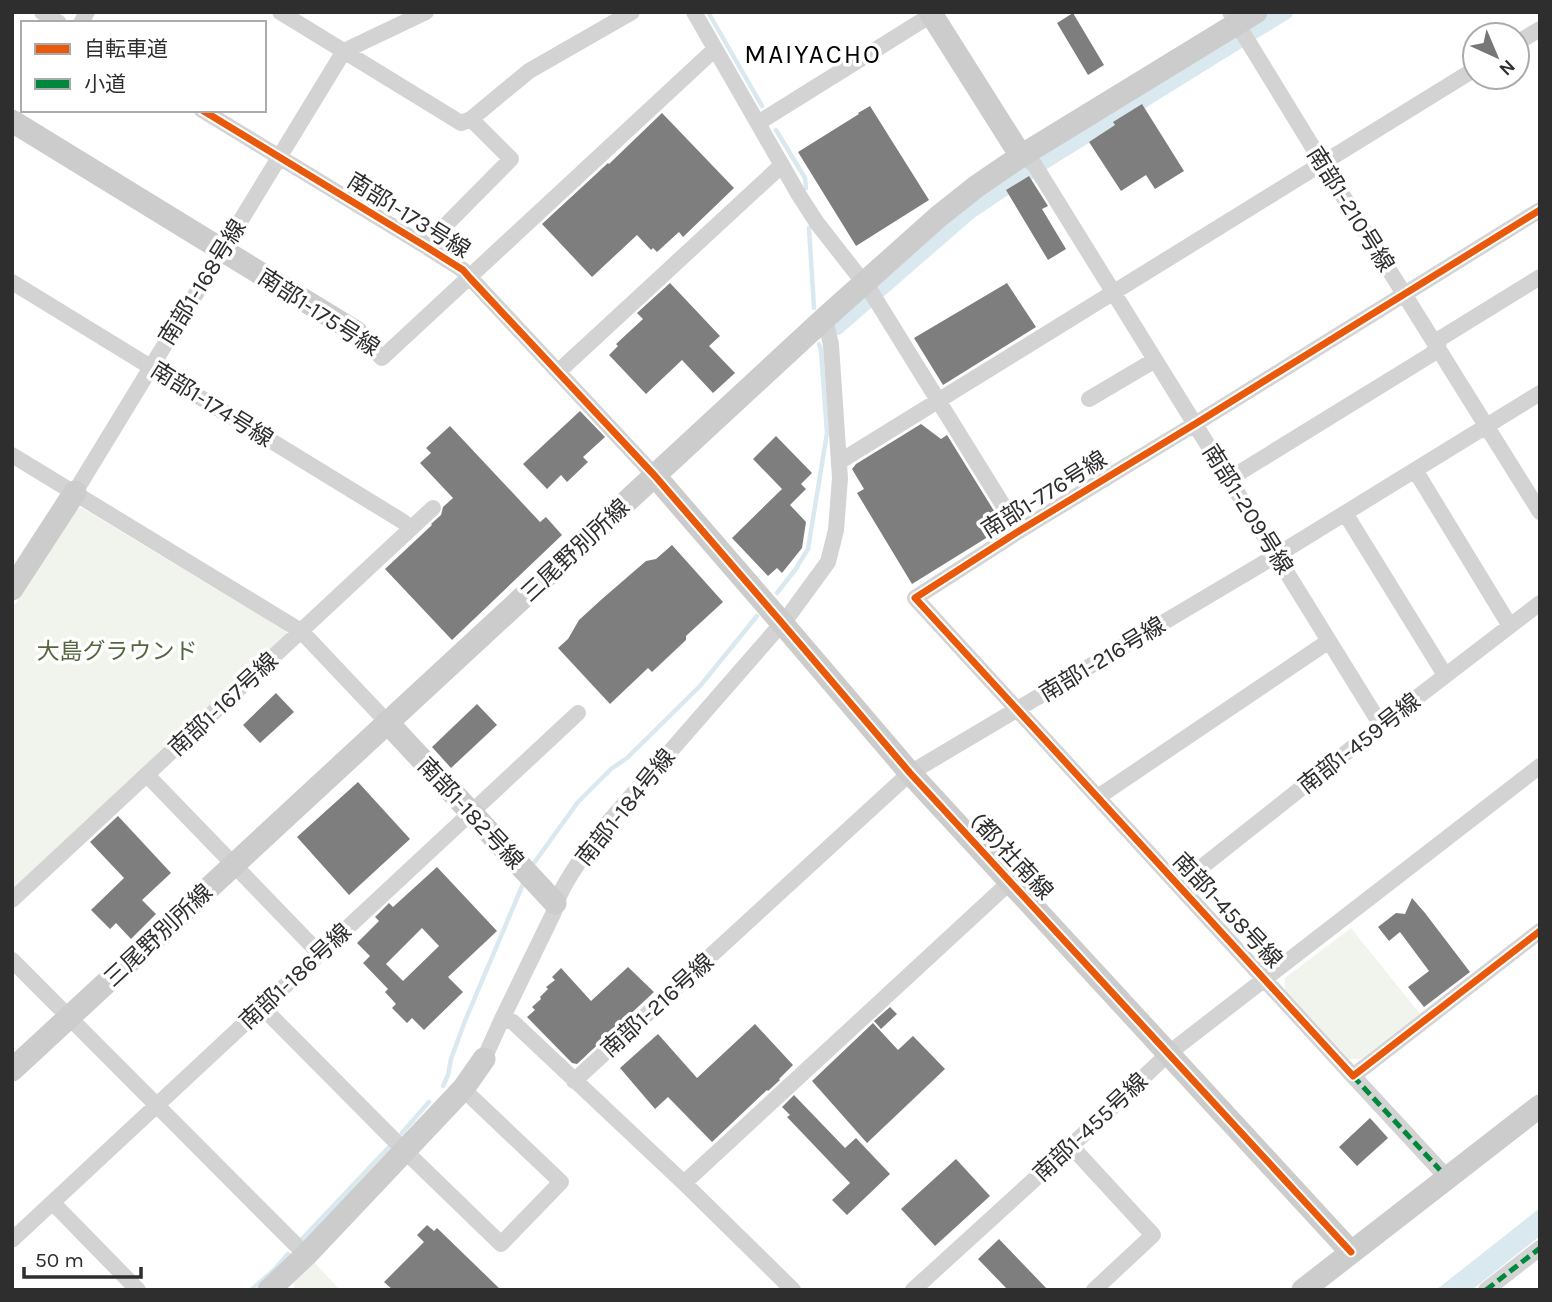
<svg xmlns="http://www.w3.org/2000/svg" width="1552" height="1302" viewBox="0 0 1552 1302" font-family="Karla,'Noto Sans JP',sans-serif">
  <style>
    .green { fill: #f1f4ec }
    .water { fill: #dae9f0 }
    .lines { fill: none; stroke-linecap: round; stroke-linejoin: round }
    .stream { stroke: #dae9f0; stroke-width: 4.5 }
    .canal { stroke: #dae9f0; stroke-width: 16 }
    .building { fill: #7e7e7e; fill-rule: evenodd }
    .street { stroke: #d3d3d3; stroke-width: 16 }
    .secondary { stroke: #ccc; stroke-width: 23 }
    .quiet { stroke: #00873e; stroke-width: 5; stroke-dasharray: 10 5; stroke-linecap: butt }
    .cycleway-casing { stroke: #fff; stroke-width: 11 }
    .cycleway { stroke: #e8590c; stroke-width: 7 }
    .labels { text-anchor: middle; stroke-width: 7; stroke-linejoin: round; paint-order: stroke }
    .street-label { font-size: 23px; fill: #2e2e2e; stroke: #fff }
    .park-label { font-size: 23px; fill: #55673e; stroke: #fff }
    .quarter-label { font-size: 26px; letter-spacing: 2px; fill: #000; stroke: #fff }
  </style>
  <rect width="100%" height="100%" fill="#fff"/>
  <path class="green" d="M82,508L286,631V637L12,890V607L16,603L75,509Z
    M1351,928L1420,1014L1361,1059H1349L1285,990V978Z
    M313,1261L339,1289V1290H294V1280Z"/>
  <path class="water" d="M1540,1208V1236L1472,1290H1436Z"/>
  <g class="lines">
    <path class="stream" d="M708,12L762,106
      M776,130L805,178L806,188
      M809,228L814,308
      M777,593L795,570L808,549L827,433L821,350L819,344
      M534,863L578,802L611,769L627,758L700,686L757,616
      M443,1086L448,1075L451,1059L465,1021L523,884
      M402,1133L429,1102
      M302,1239L388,1148
      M251,1290L274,1270L288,1254"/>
    <path class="canal" d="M1252,32L1285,12
      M1043,162L1238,41
      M879,290L970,211L1030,171
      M837,327L867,301"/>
  </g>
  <path class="building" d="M1073,13L1104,65L1088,75L1057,23Z
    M1142,104L1184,171L1155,189L1146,175L1121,191L1089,142L1115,125L1113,122Z
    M870,106L929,200L856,246L798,152L859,114L858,113Z
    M662,113L734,188L683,237L679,232L657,252L653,248L651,250L637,235L592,277L542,224L608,163L609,164Z
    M1029,176L1048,206L1042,209L1066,249L1048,260L1006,190Z
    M670,283L720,336L709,346L735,373L713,393L682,360L646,394L609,355L618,346L616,344L643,319L637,313Z
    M1007,283L1036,327L943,385L914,338Z
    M580,411L605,437L583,457L588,462L567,482L561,475L547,489L523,464Z
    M921,424L941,439L947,435L1004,527L912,584L857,493L864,489L852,469L856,464Z
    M450,426L540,522L546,517L562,535L452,640L385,569L432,525L431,524L441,515L443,507L453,498L420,463L431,453L426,448Z
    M776,436L812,473L801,484L806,489L790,505L806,522L802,548L782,573L777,568L768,576L732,538L782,489L753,459Z
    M672,545L723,602L686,636V640L652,672L648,668L610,704L558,648L568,639L579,620L602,599L646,561L656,559Z
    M276,693L294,712L260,743L243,725Z
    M477,704L497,725L451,768L432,747Z
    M358,782L410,839L349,895L297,837Z
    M118,816L171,873L142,900L156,914L131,939L116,923L110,929L91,910L124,878L90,842Z
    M437,867L497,931L448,977L463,992L424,1030L412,1018L407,1023L392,1008L396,1004L385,992L388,989L363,963L370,956L357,943L379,921L375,917L389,903L393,907ZM422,928L439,946L403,981L386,964Z
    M1412,898L1425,913L1470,972L1424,1007L1408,987L1429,971L1400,932L1389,941L1378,927L1396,913L1405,914Z
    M628,967L654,992L577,1064L572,1063L527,1017L535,1010L532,1007L541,999L540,997L548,989L546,987L555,980L552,977L561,968L591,1001Z
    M890,1007L897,1014L881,1029L874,1021Z
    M873,1023L898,1050L913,1036L945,1069L867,1143L812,1081Z
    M755,1024L793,1065L779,1079L780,1080L768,1091L767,1090L712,1142L668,1097L655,1109L620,1068L658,1034L697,1078Z
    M794,1095L845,1148L856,1138L890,1174L847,1215L832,1200L850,1183L787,1117L790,1115L782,1107Z
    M1370,1118L1388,1138L1357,1166L1339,1147Z
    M956,1159L990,1196L935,1246L901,1209Z
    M427,1225L434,1231L437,1228L501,1290H393L384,1282L424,1242L417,1235Z
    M999,1239L1048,1290H1008L978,1259Z"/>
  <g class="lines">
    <path class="street" d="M42,12L59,23
      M280,12L461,123L471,119L529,71L632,12
      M694,12L799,195L817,223L871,292L1019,531
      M1230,12L1323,164L1540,512
      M81,23L87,12
      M1517,43L1540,29
      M202,110L425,246L463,270L655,476
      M758,123L936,12
      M1021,156L1034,164L1381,725
      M1540,210L1195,424L1019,531L915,598L1353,1076L1540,931
      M425,246L511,159L471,119
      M12,282L402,521L411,528
      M356,332L382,358L715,49
      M558,372L782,165
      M1089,399L1155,360
      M12,455L301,631L387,722
      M839,462L1475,69
      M1415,470L1510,626
      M1229,479L1432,354L1441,338L1540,277
      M75,492L344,51L426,12
      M1345,513L1445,675
      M147,775L319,953
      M1098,797L1329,641
      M1179,885L1381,725L1540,603
      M12,900L433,508
      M12,960L306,1255
      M262,1007L404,1150L501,1244L561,1182L463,1089
      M502,1019L513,1022L684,1183L793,1290
      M484,1059L502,1019L554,912C558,888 585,854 599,833L790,614L828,562L836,530L840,478L831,345L825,318
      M1353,1076L1440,1170
      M574,1081L910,773L1277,555L1540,393
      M1071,1146L1153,1235L1094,1290
      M684,1183L1010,882
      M53,1203L138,1290
      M12,1240L578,713
      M913,1290L1071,1146L1169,1053L1540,766
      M1486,1290L1540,1248"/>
    <path class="secondary" d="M930,12L1021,156
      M12,121L356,332
      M655,476L782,623L910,773L1351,1252
      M12,589L75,492
      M387,722L555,903
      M12,1070L825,318L938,217L977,186L1021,156L1256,12
      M269,1290L306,1255L463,1089L484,1059
      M1303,1290L1540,1106"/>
    <path class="quiet" d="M1353,1076L1440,1170
      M1486,1290L1540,1248"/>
    <defs>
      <path id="cycleway" d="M202,110L425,246L463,270L470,278L655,476L782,623L910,773L1351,1252
        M1540,210L1195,424L1019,531L915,598L1353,1076L1540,931"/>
    </defs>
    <use href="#cycleway" class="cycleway-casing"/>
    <use href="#cycleway" class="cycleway"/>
  </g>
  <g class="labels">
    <g class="street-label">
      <text transform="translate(1351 209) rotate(58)" y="8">南部1-210号線</text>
      <text transform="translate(409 215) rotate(32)" y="8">南部1-173号線</text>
      <text transform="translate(202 282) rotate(-58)" y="8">南部1-168号線</text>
      <text transform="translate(319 312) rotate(33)" y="8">南部1-175号線</text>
      <text transform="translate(212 404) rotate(32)" y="8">南部1-174号線</text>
      <text transform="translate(1044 494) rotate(-32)" y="8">南部1-776号線</text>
      <text transform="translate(1248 509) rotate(58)" y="8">南部1-209号線</text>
      <text transform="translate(575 550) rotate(-43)" y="8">三尾野別所線</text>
      <text transform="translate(1102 659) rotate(-31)" y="8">南部1-216号線</text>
      <text transform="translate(223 704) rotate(-43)" y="8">南部1-167号線</text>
      <text transform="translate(1359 743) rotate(-38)" y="8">南部1-459号線</text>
      <text transform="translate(625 807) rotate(-51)" y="8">南部1-184号線</text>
      <text transform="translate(471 813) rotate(47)" y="8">南部1-182号線</text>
      <text transform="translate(1012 856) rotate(47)" y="8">(都)社南線</text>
      <text transform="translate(1228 910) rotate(47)" y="8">南部1-458号線</text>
      <text transform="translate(158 935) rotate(-43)" y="8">三尾野別所線</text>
      <text transform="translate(295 976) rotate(-43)" y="8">南部1-186号線</text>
      <text transform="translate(657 1005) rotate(-42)" y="8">南部1-216号線</text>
      <text transform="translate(1090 1127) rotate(-43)" y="8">南部1-455号線</text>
    </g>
    <g class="park-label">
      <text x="117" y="659">大島グラウンド</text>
    </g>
    <g class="quarter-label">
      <text x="813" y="63">MAIYACHO</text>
    </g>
  </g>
  <rect width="1552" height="1302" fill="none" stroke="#2e2e2e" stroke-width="28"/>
  <rect x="21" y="21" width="245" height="91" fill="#ffffff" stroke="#ababab" stroke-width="2"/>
  <rect x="35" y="44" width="35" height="10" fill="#e8590c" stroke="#ababab" stroke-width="2"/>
  <text x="84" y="56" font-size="21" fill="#2e2e2e">自転車道</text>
  <rect x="35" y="79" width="35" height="10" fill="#00873e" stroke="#ababab" stroke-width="2"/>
  <text x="84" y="91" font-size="21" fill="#2e2e2e">小道</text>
  <g transform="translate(1496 56) rotate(136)"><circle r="33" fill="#ffffff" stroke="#ababab" stroke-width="2"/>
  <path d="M0-5L12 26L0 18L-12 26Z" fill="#777777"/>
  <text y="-10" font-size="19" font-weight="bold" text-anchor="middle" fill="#2e2e2e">N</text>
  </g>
  <path d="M24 1267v10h117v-10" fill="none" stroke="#2e2e2e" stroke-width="3.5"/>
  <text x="35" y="1267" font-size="21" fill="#2e2e2e" stroke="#ffffff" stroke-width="5" paint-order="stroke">50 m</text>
</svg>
